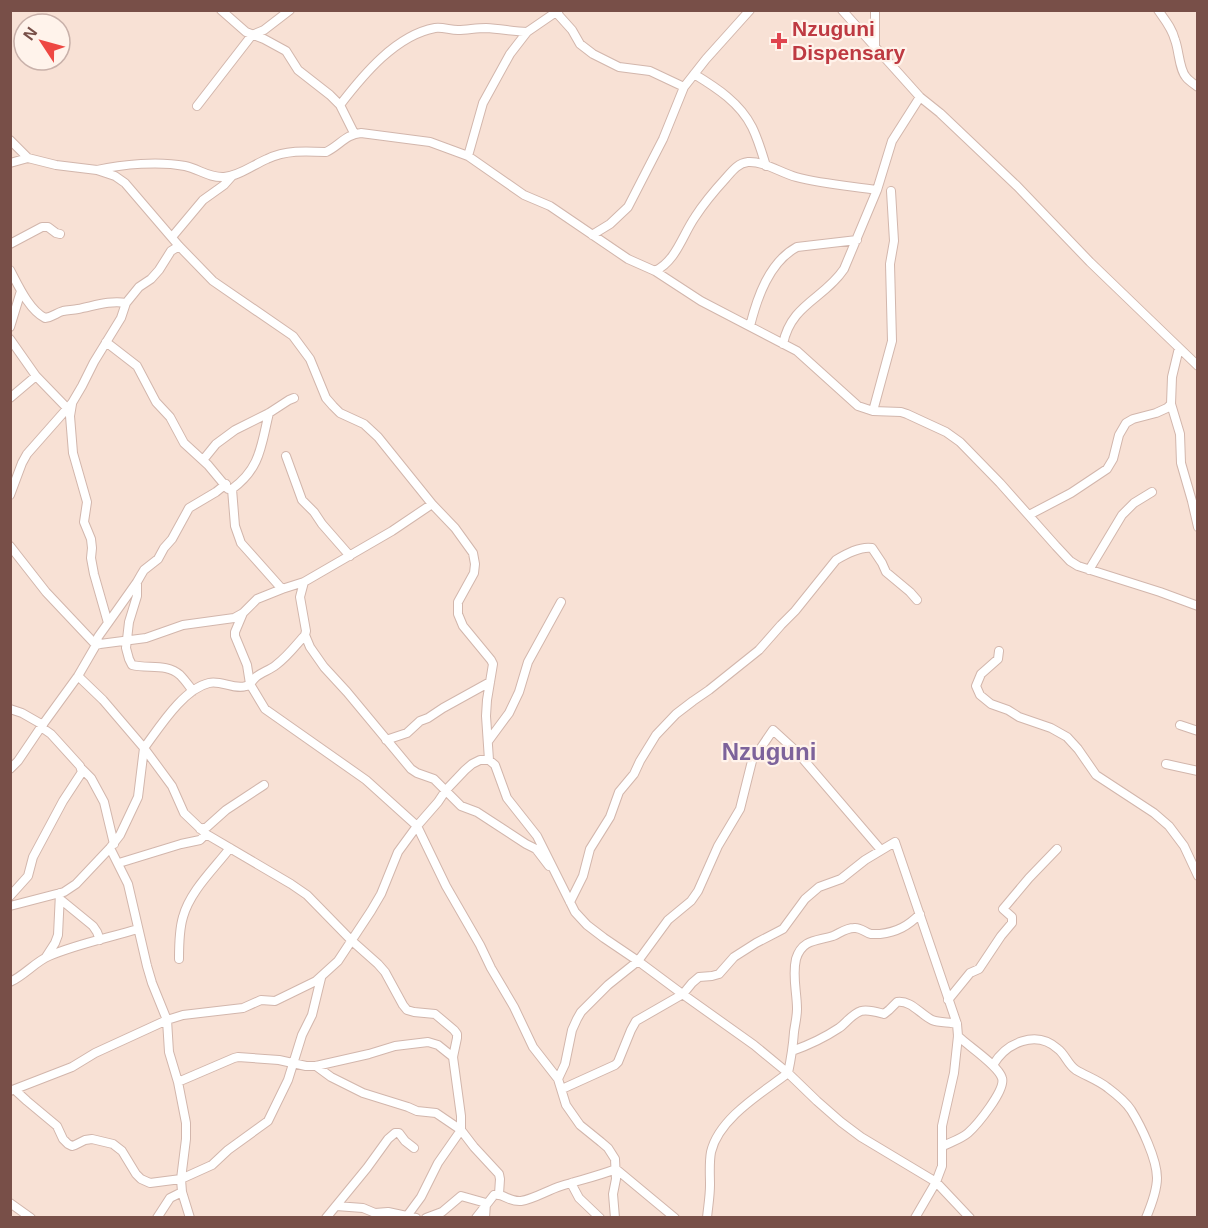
<svg xmlns="http://www.w3.org/2000/svg" width="1208" height="1228" viewBox="0 0 1208 1228" font-family="Arial,sans-serif">
  <style>
    .residential { fill: #f8e1d5; fill-rule: evenodd }
    .lines { fill: none; stroke-linecap: round; stroke-linejoin: round }
    .minor-casing { stroke: #d2b6ac; stroke-width: 10 }
    .minor { stroke: #fff; stroke-width: 8 }
    .health-dot { fill: #e0444e; stroke: #fff3eb; stroke-width: 2 }
    .labels { text-anchor: middle; stroke-width: 4.5; stroke-linejoin: round; paint-order: stroke }
    .health-label { font-size: 21px; font-weight: bold; fill: #be3a42; stroke: #fff3eb; text-anchor: start }
    .quarter-label { font-size: 24px; font-weight: bold; fill: #7d639b; stroke: #fff3eb }
  </style>
  <rect width="100%" height="100%" fill="#fdeee4"/>
  <path class="residential" d="M11,11H1197V1217H11ZM24,24H60V60H24Z"/>
  <g class="lines">
    <defs>
      <path id="minor" d="M221,10L246,32L264,39L286,51L298,70L330,95L340,105L354,133
        M554,10L572,30L580,44L593,54L619,67L650,71L684,87
        M842,10L920,97L940,113L1017,186L1090,262L1198,366
        M875,10V46
        M1158,10C1165,20 1172,28 1175,40C1179,50 1179,69 1186,77C1189,81 1194,84 1198,87
        M694,74C717,88 740,103 752,127C758,139 762,153 766,166
        M340,105C363,75 396,35 435,28C443,27 450,30 458,30C467,30 476,28 486,28C500,29 513,31 527,32
        M197,106L252,35L264,30L290,10
        M10,140L28,158
        M468,156L483,103L510,54L527,32L559,10
        M10,163L28,158L56,165L97,170L115,176L125,183L179,246L213,281L293,336L310,359L326,398L333,406L340,413L364,424L378,437L432,504L455,528L473,553L475,564L474,573L458,602V614L463,626L491,660L493,664L487,700L486,716L489,760
        M97,170C123,164 159,161 185,166C199,169 209,178 224,177C239,176 253,165 267,159C286,150 305,151 326,152C339,146 346,134 361,133L430,142L468,156L524,195L550,206L628,259L655,271L701,301L797,351L858,406L873,411L901,412L907,414L946,432L960,442L1000,483L1056,546L1070,561L1078,566L1160,592L1198,606
        M592,235L610,224L628,207L663,139L684,87L706,59L750,10
        M172,237L203,200L224,185L232,176
        M10,244L42,227H48L56,233L60,234
        M10,270C18,285 29,310 45,318C53,317 56,313 63,311C68,310 73,310 78,309C94,306 110,300 126,303
        M655,271C676,261 682,236 695,217C704,203 715,190 726,178C732,171 738,163 748,162C764,161 781,173 796,177C822,184 850,186 877,190
        M750,326C757,298 769,262 797,247L857,240
        M10,327L21,291
        M10,339L36,376L67,408
        M106,342L137,366L156,402L170,417L184,443L208,465L228,489H232C261,468 261,445 269,413
        M783,344C791,304 824,299 844,269L877,190L892,141L920,97
        M1179,348L1172,377L1171,404L1180,434L1181,463L1192,501L1198,527
        M10,398L36,376
        M72,404L70,416L73,453L87,502L84,522L91,539L92,548L91,558L94,574L108,623L98,637L96,645
        M873,411L892,341L890,264L894,241L891,191
        M286,456L302,500L314,512L322,524L350,556
        M203,460L216,444L235,430L269,413L289,400L294,398
        M232,489L235,526L241,543L282,589
        M10,495L22,463L27,454L72,403L82,386L94,362L121,318L126,303L139,287L151,279L159,270L171,251L179,246
        M1029,515L1071,493L1107,469L1113,459L1119,435L1126,423L1133,419L1156,413L1167,408L1171,404
        M10,546L46,592L96,645
        M1089,570L1122,515L1134,503L1152,492
        M304,582L300,597L306,631L305,635C296,645 287,657 276,665C270,670 262,672 256,677C252,680 251,685 246,686C234,690 221,680 209,683C183,689 159,728 144,748L172,786L184,813L206,834L291,884L307,895L351,940L378,964L385,972L403,1005L407,1010L414,1012L435,1014L454,1030L457,1034V1038L453,1057L461,1116V1130L474,1147L499,1174L500,1179L499,1194
        M243,613L235,632V636L247,665L250,684L265,709L366,780L417,826L446,886L480,945L491,968L514,1007L533,1047L558,1079L566,1105L580,1125L601,1142L608,1148L615,1159L616,1179L613,1194L615,1218
        M108,623L137,582
        M305,635L310,647L324,667L347,692L411,769L417,773L434,779L461,806L477,812L526,844L536,849L549,866
        M999,651L998,659L981,674L976,686L980,695L991,704L1008,710L1019,717L1051,728L1067,737L1078,749L1096,775L1154,813L1169,826L1184,846L1198,876
        M193,691C189,686 185,680 180,675C167,663 148,669 132,665L129,659L126,648L129,622L137,596V582L141,575L144,570L158,559L164,548L172,539L189,508L216,492L226,484
        M10,709L22,713L43,725
        M1180,725L1198,731
        M386,740L407,733L420,721L428,718L443,708L490,682
        M489,740L509,713L519,692L528,662L561,602
        M1166,764L1198,771
        M10,769L18,761L41,727L78,676L96,645L100,644L146,638L183,625L234,618L243,613L257,599L282,589L304,582L392,531L432,504
        M82,769L91,778L104,802L114,844
        M200,829L207,827L226,810L264,785
        M110,848L128,884L147,966L152,983L167,1020L169,1052L178,1082L186,1123V1139L181,1179L182,1192L190,1218
        M119,863L181,844L200,840L206,834
        M10,896L28,876L33,857L63,801L82,772L80,766L51,734L41,727
        M60,899L93,926L97,932L100,940
        M570,902L583,876L590,849L610,817L619,792L634,774L640,761L656,735L676,714L693,701L709,690L759,650L781,625L795,611L836,560C846,554 860,546 872,548L882,563L886,572L910,592L917,600
        M10,906L64,892L76,884L110,848L120,835L138,797L144,748L103,700L78,676
        M46,957L55,943L58,935L60,893
        M179,959C179,945 179,930 183,917C190,891 214,869 230,848
        M10,982C25,975 35,962 49,956C77,944 108,938 138,929
        M948,1000L970,973L979,969L1001,936L1012,923V917L1003,909L1029,878L1057,849
        M792,1051C809,1045 824,1038 839,1028C846,1023 852,1014 861,1011C868,1009 877,1012 884,1014L889,1010L897,1002C911,1000 920,1014 932,1020C940,1023 949,1022 957,1024
        M993,1065C1006,1043 1036,1029 1058,1049C1065,1054 1068,1065 1076,1070C1086,1076 1098,1080 1108,1088C1116,1094 1125,1101 1131,1110C1141,1126 1157,1159 1157,1178C1157,1190 1151,1206 1146,1218
        M316,1066L331,1077L363,1093L408,1107L417,1111L436,1113L461,1130L438,1163L421,1197L407,1216
        M558,1079L565,1064L572,1030L577,1019L581,1012L608,985L638,961L668,920L691,901L698,891L718,846L740,809L752,761L773,730L797,752L881,850
        M178,1082L234,1058L238,1057L279,1060L306,1066H316L369,1054L395,1046L428,1042L438,1045L453,1057
        M562,1089L615,1065L618,1062L631,1030L636,1021L683,994L692,983L699,977L712,976L719,974L734,957L756,943L783,929L805,899L819,887L841,879L865,860L895,842L957,1024L958,1036L954,1073L942,1126V1166L936,1182L915,1218
        M15,1090L27,1101L57,1126L63,1139L68,1144L72,1146L75,1145L85,1140L92,1139L113,1144L122,1151L136,1174L141,1179L150,1183L181,1179L212,1165L228,1150L268,1121L288,1080L302,1035L312,1015L321,978
        M10,1091L72,1067L95,1053L167,1020L183,1015L243,1008L261,1000L275,1001L316,981L338,961L371,911L381,894L398,852L417,826L438,802L446,790L465,770L472,764L480,760H489L495,765L507,798L537,836L575,912L587,925L604,938L638,961L681,993L754,1045L788,1073L817,1101L841,1122L861,1137L936,1182L970,1218
        M943,1146C951,1142 961,1139 968,1133C977,1125 1006,1090 1002,1078C998,1065 968,1046 958,1036
        M571,1183L579,1198L600,1218
        M10,1203L31,1218
        M336,1206L363,1208L375,1213L388,1212L416,1218
        M157,1218L170,1198L182,1192
        M326,1218L367,1168L388,1139L395,1133H399L405,1141L414,1148
        M426,1218L442,1212L461,1196L486,1203L485,1218
        M476,1218L494,1195C504,1193 508,1202 521,1201C534,1199 548,1190 561,1186C580,1180 598,1176 616,1169L675,1218
        M707,1218C708,1207 710,1196 710,1185C710,1174 709,1163 711,1152C719,1118 762,1093 788,1073C791,1059 793,1046 794,1032C795,1024 797,1017 797,1009C797,992 792,976 796,959C802,939 817,941 833,936C840,933 846,928 854,928C861,927 865,933 871,934C872,934 878,934 880,934C897,932 908,926 920,914"/>
    </defs>
    <use href="#minor" class="minor-casing"/>
    <use href="#minor" class="minor"/>
  </g>
  <path class="health-dot" d="M776 32h6v6h6v6h-6v6h-6v-6h-6v-6h6z"/>
  <g class="labels">
    <g class="health-label">
      <text x="792" y="36">Nzuguni<tspan x="792" dy="24">Dispensary</tspan></text>
    </g>
    <g class="quarter-label">
      <text x="769" y="760">Nzuguni</text>
    </g>
  </g>
  <rect width="1208" height="1228" fill="none" stroke="#784f48" stroke-width="24"/>
  <g transform="translate(42 42) rotate(306)"><circle r="28" fill="#fff3eb" stroke="#c9b1aa" stroke-width="1.5"/>
  <path d="M0-4.5L10 22L0 15L-10 22Z" fill="#ee4742"/>
  <text y="-9" font-size="16" font-weight="bold" text-anchor="middle" fill="#784f48">N</text>
  </g>
</svg>
